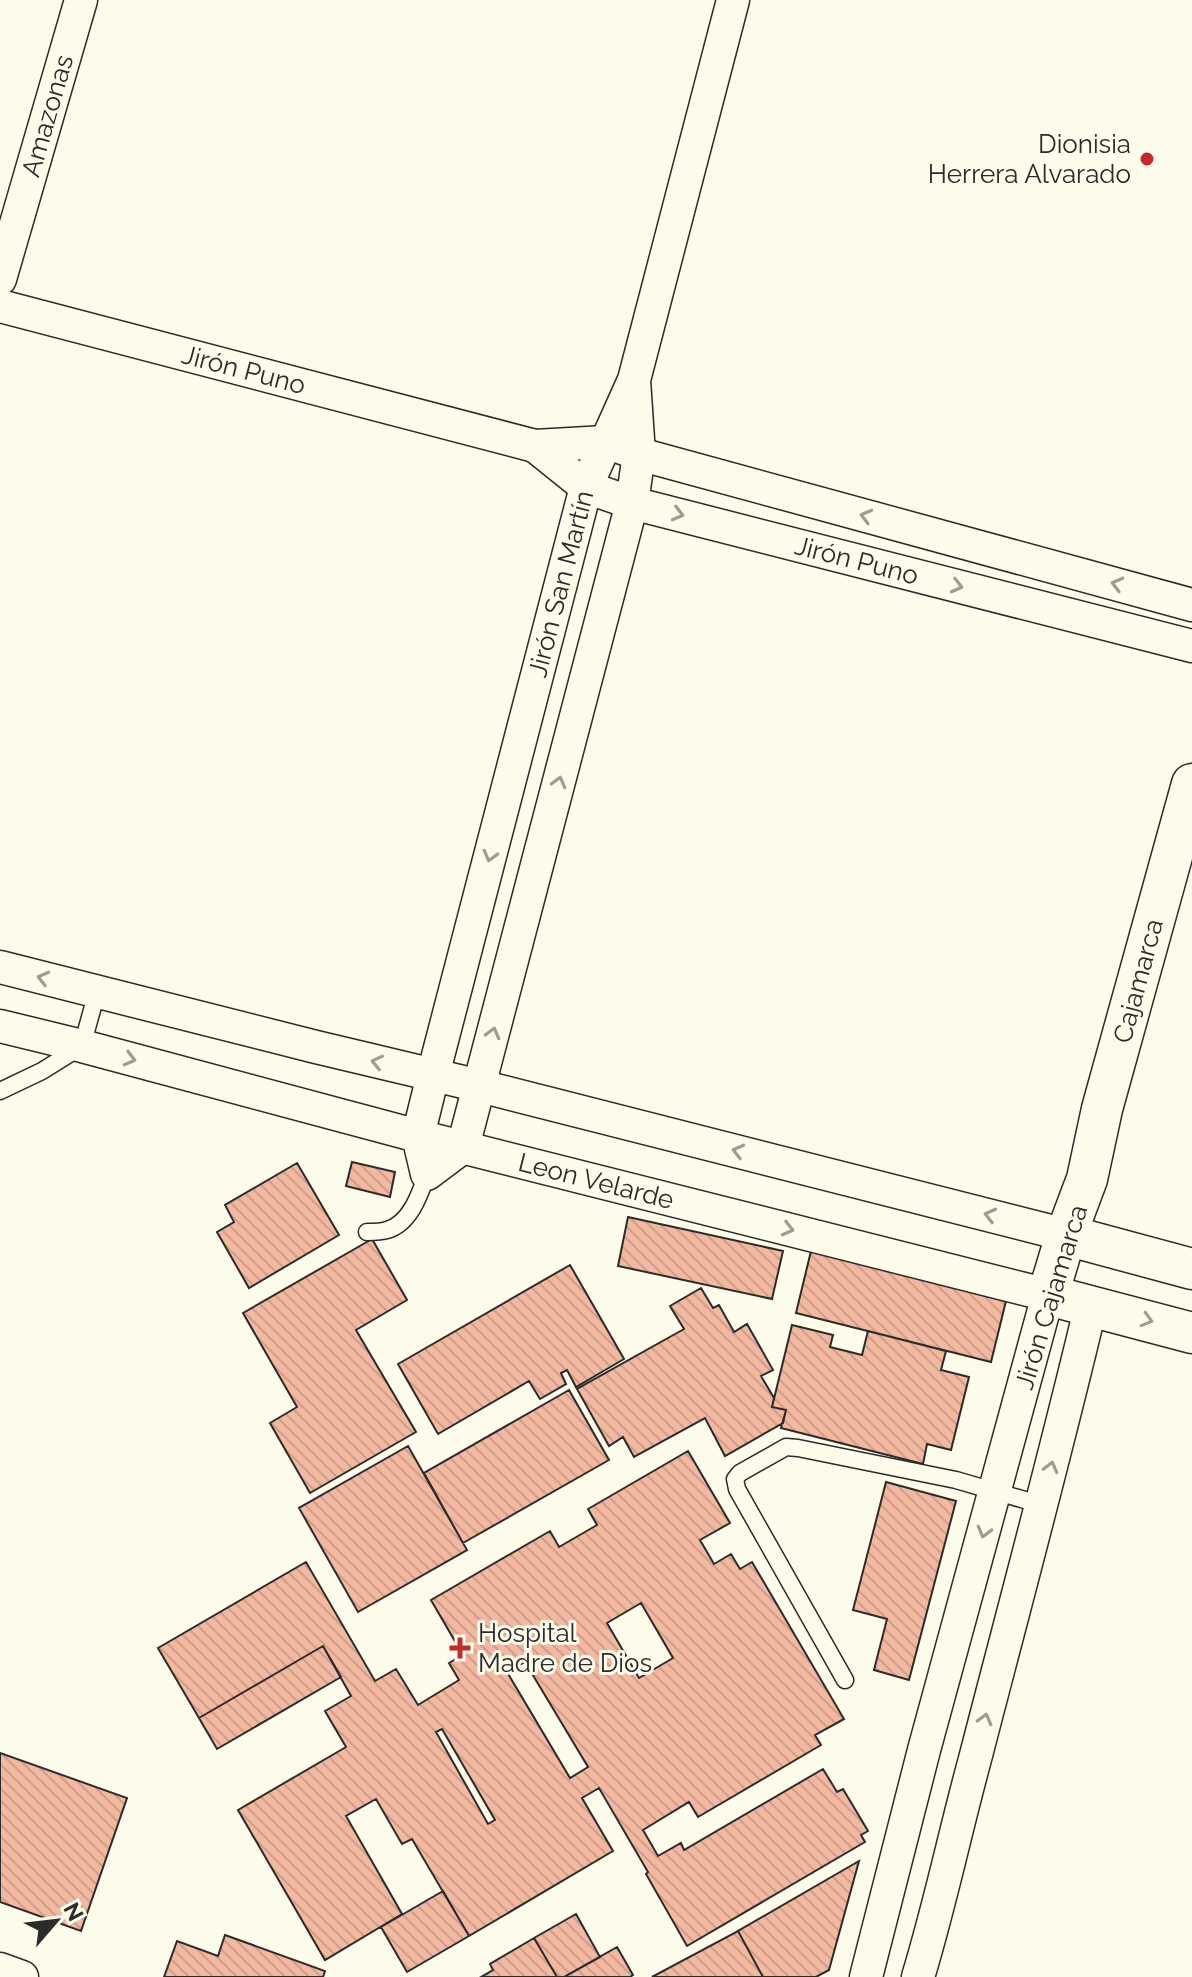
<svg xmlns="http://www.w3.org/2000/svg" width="1192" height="1977" viewBox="0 0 1192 1977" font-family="Raleway,sans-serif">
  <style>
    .building { fill: url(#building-back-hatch); stroke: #2b2b2b; stroke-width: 2; fill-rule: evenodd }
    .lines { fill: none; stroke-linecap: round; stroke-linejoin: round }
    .service-casing { stroke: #2b2b2b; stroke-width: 19 }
    .minor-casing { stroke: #2b2b2b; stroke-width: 35 }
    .tertiary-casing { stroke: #2b2b2b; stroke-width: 43 }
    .service { stroke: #fdfbea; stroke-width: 16 }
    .minor { stroke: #fdfbea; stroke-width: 32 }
    .tertiary { stroke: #fdfbea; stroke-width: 40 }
    .oneway { stroke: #9e9d94 }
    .poi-dot { fill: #c62828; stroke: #fdfbea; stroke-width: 3 }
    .labels { text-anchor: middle; stroke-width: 6; stroke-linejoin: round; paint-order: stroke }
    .street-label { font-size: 26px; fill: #2b2b2b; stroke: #fdfbea }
    .poi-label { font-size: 26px; fill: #2b2b2b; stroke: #fdfbea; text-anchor: end }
  </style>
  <defs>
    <pattern id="building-back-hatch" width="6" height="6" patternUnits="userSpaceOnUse" patternTransform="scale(2)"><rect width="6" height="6" fill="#f2b8a0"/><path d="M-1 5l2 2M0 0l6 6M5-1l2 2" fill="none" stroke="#d09e8a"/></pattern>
  </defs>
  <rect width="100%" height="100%" fill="#fdfbea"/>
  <path class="building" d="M352,1162L395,1172L390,1197L346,1186Z
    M297,1163L339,1235L249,1288L217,1232L234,1222L225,1205Z
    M628,1217L783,1251L772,1299L618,1266Z
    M372,1239L407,1300L356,1330L416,1432L310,1493L270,1423L297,1407L243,1313Z
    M811,1251L1006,1301L991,1362L796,1313Z
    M570,1265L624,1359L576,1387L567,1370L561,1373L566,1384L540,1399L529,1381L438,1434L398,1364Z
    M701,1288L713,1308L719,1305L734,1332L747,1324L773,1370L761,1376L774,1398L772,1407L786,1410L783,1423L725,1456L705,1418L634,1457L623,1437L609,1446L577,1389L684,1329L670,1306Z
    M792,1325L833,1335L830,1347L862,1355L868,1331L946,1351L941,1370L969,1377L951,1450L927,1444L923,1464L781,1428L786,1410L772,1407Z
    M569,1390L609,1460L463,1543L424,1473Z
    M408,1446L467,1550L358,1612L299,1508Z
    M688,1451L730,1523L700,1540L714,1564L731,1554L740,1569L752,1562L844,1719L815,1735L821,1745L698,1817L689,1802L643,1830L658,1856L681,1843L684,1850L823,1769L837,1792L843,1789L868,1831L861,1835L865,1842L687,1946L646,1874L648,1872L599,1788L582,1798L613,1851L469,1936L412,1839L402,1844L376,1799L346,1816L402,1914L325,1960L238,1810L346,1747L325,1711L351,1696L323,1646L199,1718L158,1648L306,1562L375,1681L396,1669L418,1705L459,1680L449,1663L463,1655L431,1600L550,1531L559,1547L597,1525L588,1509ZM641,1603L673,1658L639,1678L607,1623ZM525,1662L588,1767L570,1778L507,1672ZM442,1729L495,1820L488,1824L436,1732Z
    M886,1482L956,1501L909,1680L874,1670L887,1619L853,1610Z
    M323,1646L341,1677L217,1749L199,1718Z
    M0,1753L127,1798L81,1931L0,1902Z
    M859,1861L829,1970L816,1977H763L738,1931Z
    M443,1891L469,1936L407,1972L381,1927Z
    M576,1914L600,1957L564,1977H557L534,1938Z
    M738,1931L763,1977H652Z
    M225,1935L325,1971L323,1977H164L177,1941L218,1956Z
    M534,1938L557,1977H481L493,1970L490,1964Z
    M617,1947L633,1975L630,1977H564Z"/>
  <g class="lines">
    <defs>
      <path id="service" d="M0,1091L42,1071L82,1046L97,992
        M367,1232C373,1232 381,1232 387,1230C410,1224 420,1194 427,1174
        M845,1680L737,1489L735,1479L740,1473L786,1447L798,1448L956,1480L1042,1505"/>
      <g id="minor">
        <path id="s1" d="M0,279L81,0"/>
        <path id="s2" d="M0,306L535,446L605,442L639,454L1192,605"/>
        <path id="s3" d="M634,380L639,454L632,503L463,1147L427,1174L418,1136L433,1075L586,487L634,380L733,0"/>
        <path id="s4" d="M535,446L586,487L632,503L1192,646"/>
        <path d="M0,967L316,1047L480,1086L1066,1235"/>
        <path id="s5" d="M0,1026L82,1046L418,1136L1048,1295L924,1750L866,1977"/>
        <path d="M0,1969L22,1977"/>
        <path d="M918,1977C940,1905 955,1832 975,1759C1014,1608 1055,1457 1091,1305"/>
      </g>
      <path id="tertiary" d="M1192,784L1102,1109L1087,1179L1066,1235L1048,1295L1192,1333
        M1066,1235L1192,1269"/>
    </defs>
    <use href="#service" class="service-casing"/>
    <use href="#minor" class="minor-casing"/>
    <use href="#tertiary" class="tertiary-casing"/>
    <use href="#service" class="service"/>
    <use href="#minor" class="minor"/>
    <use href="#tertiary" class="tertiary"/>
  </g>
  <defs><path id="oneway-chevron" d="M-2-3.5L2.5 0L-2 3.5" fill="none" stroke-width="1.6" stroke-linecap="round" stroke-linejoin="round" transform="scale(2)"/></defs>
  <g class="oneway">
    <use href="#oneway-chevron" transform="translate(678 514) rotate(14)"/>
    <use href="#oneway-chevron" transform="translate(866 516) rotate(-165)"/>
    <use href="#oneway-chevron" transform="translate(1117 584) rotate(-165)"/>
    <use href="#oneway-chevron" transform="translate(957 586) rotate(14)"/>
    <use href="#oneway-chevron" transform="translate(559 782) rotate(-75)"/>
    <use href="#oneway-chevron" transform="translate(490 856) rotate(105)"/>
    <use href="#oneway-chevron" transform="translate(43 978) rotate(-166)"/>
    <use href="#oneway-chevron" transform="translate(493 1033) rotate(-75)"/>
    <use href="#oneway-chevron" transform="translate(130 1059) rotate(15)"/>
    <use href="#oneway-chevron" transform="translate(377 1062) rotate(-167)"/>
    <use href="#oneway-chevron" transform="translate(738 1151) rotate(-166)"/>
    <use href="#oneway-chevron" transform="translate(990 1215) rotate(-166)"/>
    <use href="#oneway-chevron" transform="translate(788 1229) rotate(14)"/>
    <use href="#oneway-chevron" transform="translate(1147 1320) rotate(16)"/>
    <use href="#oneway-chevron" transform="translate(1051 1467) rotate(-76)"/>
    <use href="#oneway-chevron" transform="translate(984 1532) rotate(105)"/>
    <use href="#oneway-chevron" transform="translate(985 1719) rotate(-75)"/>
  </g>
  <g class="poi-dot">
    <circle cx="1147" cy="159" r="8"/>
    <path d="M456 1636h8v8h8v8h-8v8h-8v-8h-8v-8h8z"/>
  </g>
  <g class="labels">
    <g class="street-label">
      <text dy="9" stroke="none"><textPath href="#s1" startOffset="170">Amazonas</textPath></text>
      <text dy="9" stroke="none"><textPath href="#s2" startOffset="252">Jirón Puno</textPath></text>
      <text dy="9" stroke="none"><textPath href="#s4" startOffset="346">Jirón Puno</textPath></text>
      <text dy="9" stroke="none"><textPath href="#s3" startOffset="1444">Jirón San Martín</textPath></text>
      <text transform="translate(1138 981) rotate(-75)" y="9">Cajamarca</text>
      <text dy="9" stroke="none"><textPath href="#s5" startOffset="616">Leon Velarde</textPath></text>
      <text transform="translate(1051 1297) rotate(-73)" y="9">Jirón Cajamarca</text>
    </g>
    <g class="poi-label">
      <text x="1131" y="153">Dionisia<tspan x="1131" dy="30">Herrera Alvarado</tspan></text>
      <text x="478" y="1642" text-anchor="start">Hospital<tspan x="478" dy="30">Madre de Dios</tspan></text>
    </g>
  </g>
  <g transform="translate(56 1921) rotate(62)" stroke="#fdfbea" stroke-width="6" paint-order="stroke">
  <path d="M0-6L14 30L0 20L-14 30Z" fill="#2b2b2b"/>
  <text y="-12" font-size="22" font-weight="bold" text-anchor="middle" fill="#2b2b2b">N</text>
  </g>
</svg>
